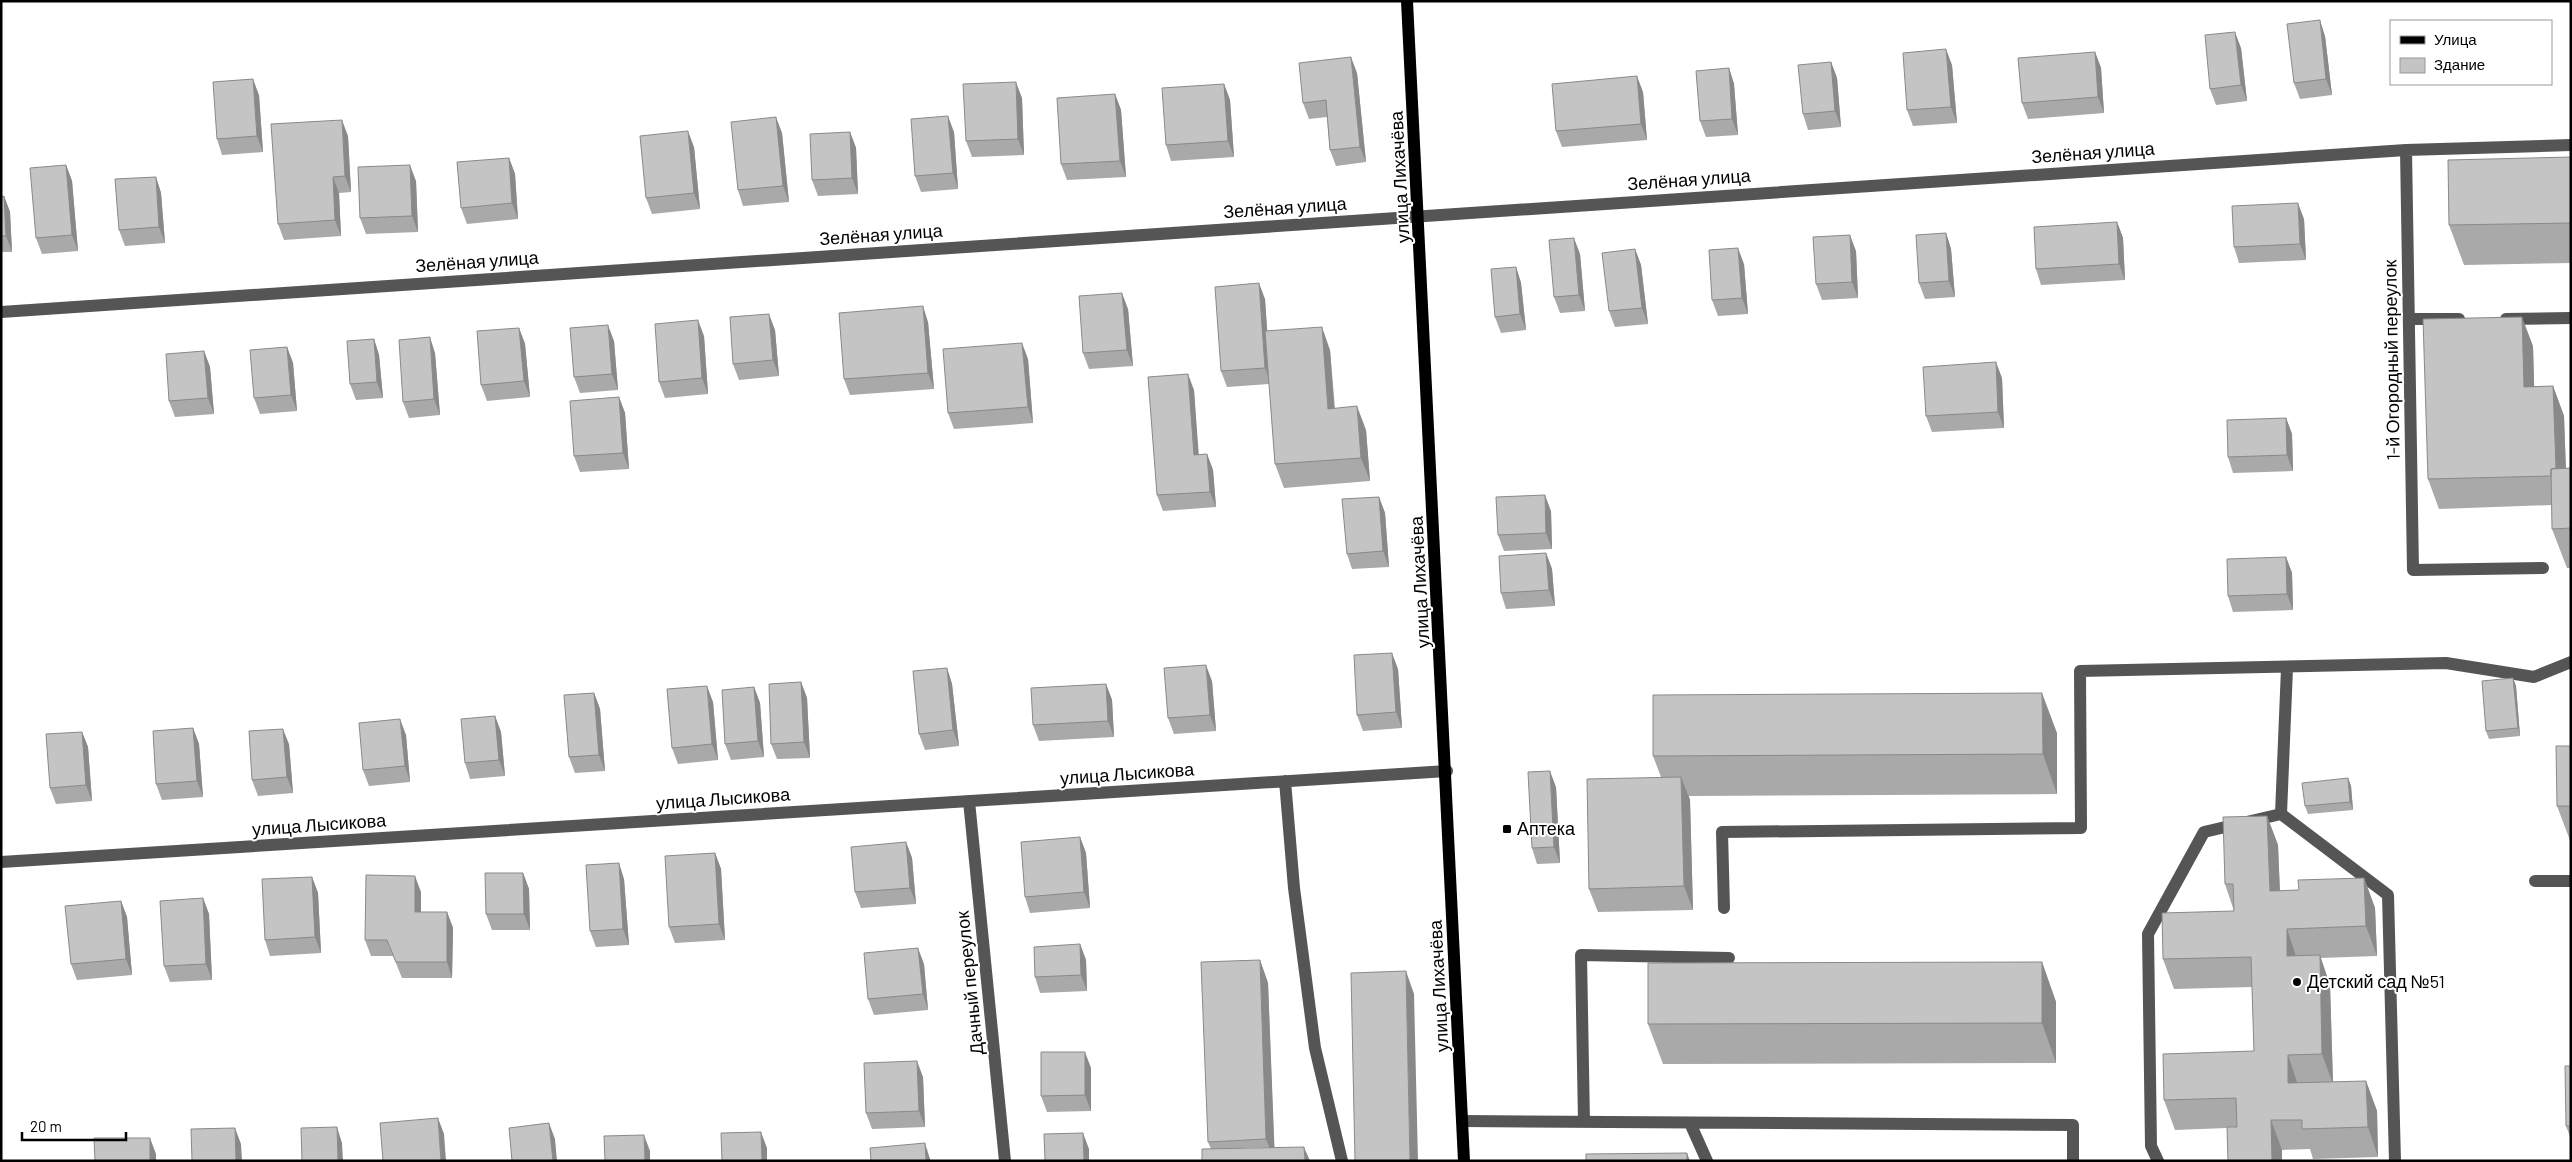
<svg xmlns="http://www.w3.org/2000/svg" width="2572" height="1162" viewBox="0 0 2572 1162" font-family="Barlow,sans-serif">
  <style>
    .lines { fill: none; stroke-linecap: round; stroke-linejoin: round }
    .minor { stroke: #555; stroke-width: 12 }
    .major { stroke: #000; stroke-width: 12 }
    .wall { fill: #a9a9a9 }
    .shaded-wall { fill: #898989 }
    .building { fill: #c4c4c4; stroke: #898989 }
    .poi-dot { fill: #000; stroke: #fff; stroke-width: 2 }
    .labels { text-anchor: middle; stroke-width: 4; stroke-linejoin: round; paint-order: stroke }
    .street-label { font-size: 18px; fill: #000; stroke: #fff }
    .poi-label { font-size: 18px; fill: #000; stroke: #fff; text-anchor: start }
  </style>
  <rect width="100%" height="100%" fill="#fff"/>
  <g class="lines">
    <path class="minor" d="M2406,150L2413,570L2543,568
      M1,312L2406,150L2571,145
      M2409,319H2459
      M2506,319L2571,318
      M1285,781L1294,888L1315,1048L1342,1161
      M969,801L1005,1161
      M2281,814L2287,668
      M1,862L1447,771
      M2535,881H2571
      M1724,908L1722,832L2081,828L2080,671L2446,663L2534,677L2571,662
      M1463,1121L2073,1125V1161
      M1584,1122L1581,955L1729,958
      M1690,1123L1707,1161
      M2158,1161L2151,1146L2148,934L2204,832L2281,814L2388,895L2395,1161"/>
    <path class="major" d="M1407,1L1464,1161"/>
  </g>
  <path class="wall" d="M2325,36L2332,95L2300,99L2294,83Z
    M2241,48L2247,101L2216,105L2210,89Z
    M2095,52L2101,68L2104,113L2028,119L2022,103Z
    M1831,62L1837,78L1841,127L1808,130L1803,114Z
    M1952,65L1957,123L1913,126L1907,110Z
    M1729,68L1734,84L1738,135L1706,137L1700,121Z
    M1357,73L1366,162L1336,166L1330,150L1327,117L1309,119L1303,103Z
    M1224,84L1230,100L1234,157L1171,161L1166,145Z
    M1643,92L1647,140L1562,147L1556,131Z
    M1115,94L1121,110L1126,177L1067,180L1061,164Z
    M259,95L263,152L222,155L217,139Z
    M1022,98L1024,155L972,157L966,141Z
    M850,132L856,148L858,194L818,196L812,180Z
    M954,132L958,189L921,192L915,176Z
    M782,133L789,202L743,206L738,190Z
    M348,136L351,192L339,193L341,236L284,240L278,224Z
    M694,147L700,209L652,214L646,198Z
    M2571,157V263L2464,265L2449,225Z
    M509,158L515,174L518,219L467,224L461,208Z
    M66,165L72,181L78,251L42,254L36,238Z
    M156,177L161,193L165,243L125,246L119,230Z
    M416,181L418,232L366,234L360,218Z
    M4,196L10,212L12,252H1V197Z
    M2304,219L2306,260L2239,263L2234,247Z
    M2117,222L2123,238L2125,280L2041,285L2036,269Z
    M1946,233L1951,249L1955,297L1925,299L1919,283Z
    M1635,249L1641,265L1648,324L1615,327L1609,311Z
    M1856,251L1858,298L1822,300L1816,284Z
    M1580,254L1585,311L1560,313L1554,297Z
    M1744,264L1748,314L1718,316L1712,300Z
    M1516,267L1521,283L1526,330L1501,333L1495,317Z
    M1265,299L1267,331L1330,350L1335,408L1366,430L1370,481L1284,488L1275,464L1269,384L1227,387L1221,371Z
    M1128,309L1133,366L1089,369L1083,353Z
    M928,322L934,389L850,395L844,379Z
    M519,328L525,344L530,397L487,401L481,385Z
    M775,330L779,376L739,380L733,364Z
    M704,336L708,394L665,398L659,382Z
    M374,339L379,355L383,398L356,400L350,384Z
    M614,341L618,390L580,393L574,377Z
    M2533,346L2534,386H2553L2564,416L2566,468H2571V568H2567L2552,529V505L2439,509L2428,479Z
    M287,347L293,363L297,411L260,414L254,398Z
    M204,351L210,367L214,414L175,417L169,401Z
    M435,353L440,415L409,418L403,402Z
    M1028,359L1033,423L954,429L948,413Z
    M2002,378L2004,428L1932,432L1926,416Z
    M1194,390L1198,455L1207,454L1213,470L1216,507L1163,511L1157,495Z
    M619,397L625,413L629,469L580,472L574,456Z
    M2286,418L2292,434L2293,471L2233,473L2228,457Z
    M1379,497L1385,513L1389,567L1352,569L1347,554Z
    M1551,511L1552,549L1504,551L1498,535Z
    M1546,553L1552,569L1555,606L1506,609L1501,593Z
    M2286,557L2292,573L2293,610L2233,612L2228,596Z
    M947,668L952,684L959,746L925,750L919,734Z
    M1398,669L1402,728L1363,731L1357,715Z
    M2513,678L2516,686L2520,736L2489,739L2486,731Z
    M1212,681L1216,731L1174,734L1168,718Z
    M801,682L807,698L810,758L777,759L771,744Z
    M1106,684L1112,700L1114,737L1039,741L1033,725Z
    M754,687L760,703L764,757L731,760L725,744Z
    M594,693L600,709L605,771L575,773L569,757Z
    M713,702L718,760L678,764L672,748Z
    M495,716L501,732L505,776L470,779L465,763Z
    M193,728L199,744L203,797L162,800L156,784Z
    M82,732L88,747L92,801L56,804L50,788Z
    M2057,733V794L1689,796L1690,800L1693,910L1598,912L1589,889L1661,777L1653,756Z
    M406,735L410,782L369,786L363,770Z
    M289,744L293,793L258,796L252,780Z
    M2571,746V843L2557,806Z
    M2348,778L2351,786L2353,810L2308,814L2305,806Z
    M1556,787L1560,863L1537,864L1532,848Z
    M2267,816L2278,845L2280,891L2299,890L2364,878L2375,908L2377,956L2320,958L2330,985L2333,1082L2366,1081L2377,1111L2378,1157L2313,1159L2310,1149L2282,1150V1161H2228L2227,1128L2175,1130L2164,1100L2254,1051L2252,987L2174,989L2163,959L2234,911L2225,884Z
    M1080,837L1086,853L1090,908L1030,913L1025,897Z
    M906,842L912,858L916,904L861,908L855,892Z
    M715,853L721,869L725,940L675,943L669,927Z
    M523,873L529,889L530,930H492L486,914Z
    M312,877L318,893L321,953L270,956L265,940Z
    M624,879L629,945L596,947L590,931Z
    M421,892V912H447L453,928L452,978H402L393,956H371L365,940Z
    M203,898L209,914L212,980L170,982L164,966Z
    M121,901L127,917L132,975L77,980L71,964Z
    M1080,944L1086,960L1087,991L1040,993L1035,977Z
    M1260,960L1268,983L1274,1147L1211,1149L1208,1142Z
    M2042,962L2056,1002V1063L1663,1064L1648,1024Z
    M924,964L928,1010L874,1015L868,999Z
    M2571,1066V1139L2566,1126Z
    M1091,1068V1111L1047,1112L1041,1096Z
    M923,1077L925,1127L872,1129L866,1113Z"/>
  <path class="shaded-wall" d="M2320,20L2325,36L2332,95L2326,79Z
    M2235,32L2241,48L2247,101L2241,85Z
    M1946,49L1952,65L1957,123L1951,107Z
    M2095,52L2101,68L2104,113L2098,97Z
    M1351,57L1357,73L1366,162L1360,147Z
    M1831,62L1837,78L1841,127L1835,111Z
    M1729,68L1734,84L1738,135L1732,119Z
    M1637,76L1643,92L1647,140L1641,124Z
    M253,79L259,95L263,152L257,136Z
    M1016,82L1022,98L1024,155L1018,139Z
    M1224,84L1230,100L1234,157L1228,141Z
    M1115,94L1121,110L1126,177L1120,161Z
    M948,116L954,132L958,189L953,173Z
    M776,117L782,133L789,202L783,186Z
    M342,120L348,136L351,192L345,176Z
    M688,131L694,147L700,209L694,193Z
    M850,132L856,148L858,194L852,178Z
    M509,158L515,174L518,219L512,203Z
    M66,165L72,181L78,251L72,235Z
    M410,165L416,181L418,232L412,216Z
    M156,177L161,193L165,243L159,227Z
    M333,177L339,193L341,236L335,220Z
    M4,196L10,212L12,252L6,236Z
    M2298,203L2304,219L2306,260L2300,244Z
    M2117,222L2123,238L2125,280L2119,264Z
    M1946,233L1951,249L1955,297L1949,281Z
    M1850,235L1856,251L1858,298L1852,282Z
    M1574,238L1580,254L1585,311L1579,295Z
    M1738,248L1744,264L1748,314L1742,298Z
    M1635,249L1641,265L1648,324L1642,308Z
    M1516,267L1521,283L1526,330L1520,314Z
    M1259,283L1265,299L1271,384L1265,368Z
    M1122,293L1128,309L1133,366L1127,350Z
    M923,306L928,322L934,389L928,373Z
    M769,314L775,330L779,376L773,360Z
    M2522,317L2533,346L2535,416L2524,387Z
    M698,320L704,336L708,394L702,378Z
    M608,325L614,341L618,390L612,374Z
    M1322,327L1330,350L1336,432L1328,409Z
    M519,328L525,344L530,397L524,381Z
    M430,337L435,353L440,415L434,399Z
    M374,339L379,355L383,398L377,382Z
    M1022,343L1028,359L1033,423L1028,407Z
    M287,347L293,363L297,411L291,395Z
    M204,351L210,367L214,414L208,398Z
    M1996,362L2002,378L2004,428L1998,412Z
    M1188,374L1194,390L1200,471L1194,455Z
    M2553,386L2564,416L2567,505L2556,475Z
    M619,397L625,413L629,469L623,453Z
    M1357,406L1366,430L1370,481L1361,458Z
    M2286,418L2292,434L2293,471L2287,455Z
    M1207,454L1213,470L1216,507L1210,492Z
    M1545,495L1551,511L1552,549L1546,533Z
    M1379,497L1385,513L1389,567L1383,551Z
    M1546,553L1552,569L1555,606L1549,590Z
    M2286,557L2292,573L2293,610L2287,594Z
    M1392,653L1398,669L1402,728L1396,712Z
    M1206,665L1212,681L1216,731L1210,715Z
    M947,668L952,684L959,746L953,730Z
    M2513,678L2516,686L2520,736L2518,728Z
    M801,682L807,698L810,758L804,742Z
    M1106,684L1112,700L1114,737L1108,721Z
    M707,686L713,702L718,760L712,744Z
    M754,687L760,703L764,757L758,741Z
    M594,693L600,709L605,771L599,755Z
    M2042,693L2057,733V794L2043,754Z
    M495,716L501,732L505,776L499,760Z
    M400,719L406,735L410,782L405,766Z
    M193,728L199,744L203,797L197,781Z
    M283,729L289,744L293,793L287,777Z
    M82,732L88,747L92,801L86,785Z
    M1550,771L1556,787L1560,863L1554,847Z
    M1681,777L1690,800L1693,910L1684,886Z
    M2348,778L2351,786L2353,810L2350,802Z
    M2267,816L2278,845L2281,921L2270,891Z
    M1080,837L1086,853L1090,908L1084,892Z
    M906,842L912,858L916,904L910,888Z
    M715,853L721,869L725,940L719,924Z
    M619,863L624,879L629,945L623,929Z
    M523,873L529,889L530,930L524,914Z
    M415,876L421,892V928L415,912Z
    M312,877L318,893L321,953L315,937Z
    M2364,878L2375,908L2377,956L2366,926Z
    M203,898L209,914L212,980L206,964Z
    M121,901L127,917L132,975L126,959Z
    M447,912L453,928L452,978L447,962Z
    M2287,929L2297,959L2287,956Z
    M1080,944L1086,960L1087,991L1081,975Z
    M918,948L924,964L928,1010L923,994Z
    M2320,955L2330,985L2333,1084L2322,1054Z
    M1260,960L1268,983L1275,1161L1266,1139Z
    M2042,962L2056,1002V1063L2042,1023Z
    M1406,971L1414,994L1418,1161H1410Z
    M1085,1052L1091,1068V1111L1085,1095Z
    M2288,1055L2298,1085L2288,1083Z
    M917,1061L923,1077L925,1127L919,1111Z
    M2366,1081L2377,1111L2378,1157L2368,1127Z
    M438,1118L444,1134L446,1161H441Z
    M2271,1120L2282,1150V1161H2272Z
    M549,1123L555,1139L557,1161H553Z
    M337,1127L342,1143L343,1161H338Z
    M235,1128L241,1144L242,1161H236Z
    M761,1132L767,1148V1161H762Z
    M1083,1133L1089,1149V1161H1084Z
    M644,1135L650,1151V1161H645Z
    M150,1138L156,1154V1161H150Z
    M925,1143L930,1159L931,1161H926Z
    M1304,1147L1310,1161H1305Z
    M1687,1153L1690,1161H1687Z"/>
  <path class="building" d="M2320,20L2326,79L2294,83L2287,24Z
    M2235,32L2241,85L2210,89L2205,35Z
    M1946,49L1951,107L1907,110L1903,53Z
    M2095,52L2098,97L2022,103L2018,58Z
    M1351,57L1360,147L1330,150L1326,100L1303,103L1299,63Z
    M1831,62L1835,111L1803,114L1798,65Z
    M1729,68L1732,119L1700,121L1696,71Z
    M1637,76L1641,124L1556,131L1552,84Z
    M253,79L257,136L217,139L213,82Z
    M1016,82L1018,139L966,141L963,84Z
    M1224,84L1228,141L1166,145L1162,88Z
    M1115,94L1120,161L1061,164L1057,98Z
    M948,116L953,173L915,176L911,119Z
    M776,117L783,186L738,190L731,122Z
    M342,120L345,176L333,177L335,220L278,224L271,124Z
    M688,131L694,193L646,198L640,136Z
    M850,132L852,178L812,180L810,134Z
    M2571,157V223L2449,225L2448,160Z
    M509,158L512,203L461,208L457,162Z
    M66,165L72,235L36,238L30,168Z
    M410,165L412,216L360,218L358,167Z
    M156,177L159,227L119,230L115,179Z
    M4,196L6,236H1V197Z
    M2298,203L2300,244L2234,247L2232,206Z
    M2117,222L2119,264L2036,269L2034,227Z
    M1946,233L1949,281L1919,283L1916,235Z
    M1850,235L1852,282L1816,284L1813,237Z
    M1574,238L1579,295L1554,297L1549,240Z
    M1738,248L1742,298L1712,300L1709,250Z
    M1635,249L1642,308L1609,311L1602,253Z
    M1516,267L1520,314L1495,317L1491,269Z
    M1259,283L1265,368L1221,371L1215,287Z
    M1122,293L1127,350L1083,353L1079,296Z
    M923,306L928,373L844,379L839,313Z
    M769,314L773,360L733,364L730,317Z
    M2522,317L2524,387L2553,386L2556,468L2551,469V476L2428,479L2423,319Z
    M698,320L702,378L659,382L655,324Z
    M608,325L612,374L574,377L570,328Z
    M1322,327L1328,409L1357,406L1361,458L1275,464L1265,331Z
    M519,328L524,381L481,385L477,331Z
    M430,337L434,399L403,402L399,340Z
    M374,339L377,382L350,384L347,341Z
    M1022,343L1028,407L948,413L943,349Z
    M287,347L291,395L254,398L250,350Z
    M204,351L208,398L169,401L166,354Z
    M1996,362L1998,412L1926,416L1923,367Z
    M1188,374L1194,455L1207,454L1210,492L1157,495L1148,377Z
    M619,397L623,453L574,456L570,401Z
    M2286,418L2287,455L2228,457L2227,420Z
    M2571,468V528L2552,529L2551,469Z
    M1545,495L1546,533L1498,535L1496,497Z
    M1379,497L1383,551L1347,554L1342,499Z
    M1546,553L1549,590L1501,593L1499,556Z
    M2286,557L2287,594L2228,596L2227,559Z
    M1392,653L1396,712L1357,715L1354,655Z
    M1206,665L1210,715L1168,718L1164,668Z
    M947,668L953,730L919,734L913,671Z
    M2513,678L2518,728L2486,731L2482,681Z
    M801,682L804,742L771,744L769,684Z
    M1106,684L1108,721L1033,725L1031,688Z
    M707,686L712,744L672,748L667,689Z
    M754,687L758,741L725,744L722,690Z
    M594,693L599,755L569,757L564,695Z
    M2042,693L2043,754L1653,756V695Z
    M495,716L499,760L465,763L461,719Z
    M400,719L405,766L363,770L359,723Z
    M193,728L197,781L156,784L153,731Z
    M283,729L287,777L252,780L249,731Z
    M82,732L86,785L50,788L46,734Z
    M2556,746H2571V806H2557Z
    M1550,771L1554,847L1532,848L1528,772Z
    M1681,777L1684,886L1589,889L1587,779Z
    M2348,778L2350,802L2305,806L2302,783Z
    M2267,816L2270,891L2299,890L2298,880L2364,878L2366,926L2287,929V956L2320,955L2322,1054L2288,1055V1083L2366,1081L2368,1127L2302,1129V1120H2271L2272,1161H2228L2227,1127H2237L2236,1098L2164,1100L2163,1054L2254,1051L2251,957L2163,959L2162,913L2234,911L2233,884H2225L2223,817Z
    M1080,837L1084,892L1025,897L1021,842Z
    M906,842L910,888L855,892L851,847Z
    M715,853L719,924L669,927L665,856Z
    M619,863L623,929L590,931L586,865Z
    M485,873H523L524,914H486Z
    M366,875L415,876V912H447V962H396L387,940H365Z
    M312,877L315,937L265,940L262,879Z
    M203,898L206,964L164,966L160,901Z
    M121,901L126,959L71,964L65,906Z
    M1080,944L1081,975L1035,977L1034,947Z
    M918,948L923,994L868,999L864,953Z
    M1260,960L1266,1139L1208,1142L1201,962Z
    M2042,962V1023L1648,1024V963Z
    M1406,971L1410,1161H1355L1351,973Z
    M1041,1052H1085V1095L1041,1096Z
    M917,1061L919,1111L866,1113L864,1063Z
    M2565,1066H2571V1126H2566Z
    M438,1118L441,1161H383L380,1123Z
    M549,1123L553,1161H512L509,1128Z
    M337,1127L338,1161H302L301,1128Z
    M235,1128L236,1161H192L191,1129Z
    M761,1132L762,1161H722L721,1133Z
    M1083,1133L1084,1161H1045L1044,1134Z
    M644,1135L645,1161H605L604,1136Z
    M94,1138H150V1161H95Z
    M925,1143L926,1161H871L870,1148Z
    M1304,1147L1305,1161H1202V1149Z
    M1687,1153V1161H1586V1154Z"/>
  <g class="poi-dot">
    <rect x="1502" y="824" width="10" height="10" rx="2.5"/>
    <circle cx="2297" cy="982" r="5"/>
  </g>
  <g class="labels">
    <g class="street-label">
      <text transform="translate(2093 153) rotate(-4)" y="6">Зелёная улица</text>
      <text transform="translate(1400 177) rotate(-93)" y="6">улица Лихачёва</text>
      <text transform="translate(1689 180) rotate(-4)" y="6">Зелёная улица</text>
      <text transform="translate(1285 208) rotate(-4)" y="6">Зелёная улица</text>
      <text transform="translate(881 235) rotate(-4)" y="6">Зелёная улица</text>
      <text transform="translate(477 262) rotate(-4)" y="6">Зелёная улица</text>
      <text transform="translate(2392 360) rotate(-91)" y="6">1-й Огородный переулок</text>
      <text transform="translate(1420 582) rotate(-93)" y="6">улица Лихачёва</text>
      <text transform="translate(1127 774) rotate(-4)" y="6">улица Лысикова</text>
      <text transform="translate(723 799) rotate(-4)" y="6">улица Лысикова</text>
      <text transform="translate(319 825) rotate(-4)" y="6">улица Лысикова</text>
      <text transform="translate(970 983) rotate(-96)" y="6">Дачный переулок</text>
      <text transform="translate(1439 986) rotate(-93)" y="6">улица Лихачёва</text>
    </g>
    <g class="poi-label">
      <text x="1517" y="835">Аптека</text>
      <text x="2307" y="988">Детский сад №51</text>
    </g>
  </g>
  <rect width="2572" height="1162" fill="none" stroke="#000000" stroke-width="5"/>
  <rect x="2390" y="20" width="162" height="65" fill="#ffffff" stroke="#999999"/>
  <rect x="2400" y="36" width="25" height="8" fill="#000000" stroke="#999999"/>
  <text x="2434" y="45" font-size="15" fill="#000000">Улица</text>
  <rect x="2400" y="58" width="25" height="15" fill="#c4c4c4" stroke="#999999"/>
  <text x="2434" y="70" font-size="15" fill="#000000">Здание</text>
  <path d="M22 1132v8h104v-8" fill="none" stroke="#000000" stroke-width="2.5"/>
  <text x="30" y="1132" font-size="15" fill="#000000" stroke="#ffffff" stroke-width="4" paint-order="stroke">20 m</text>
</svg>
